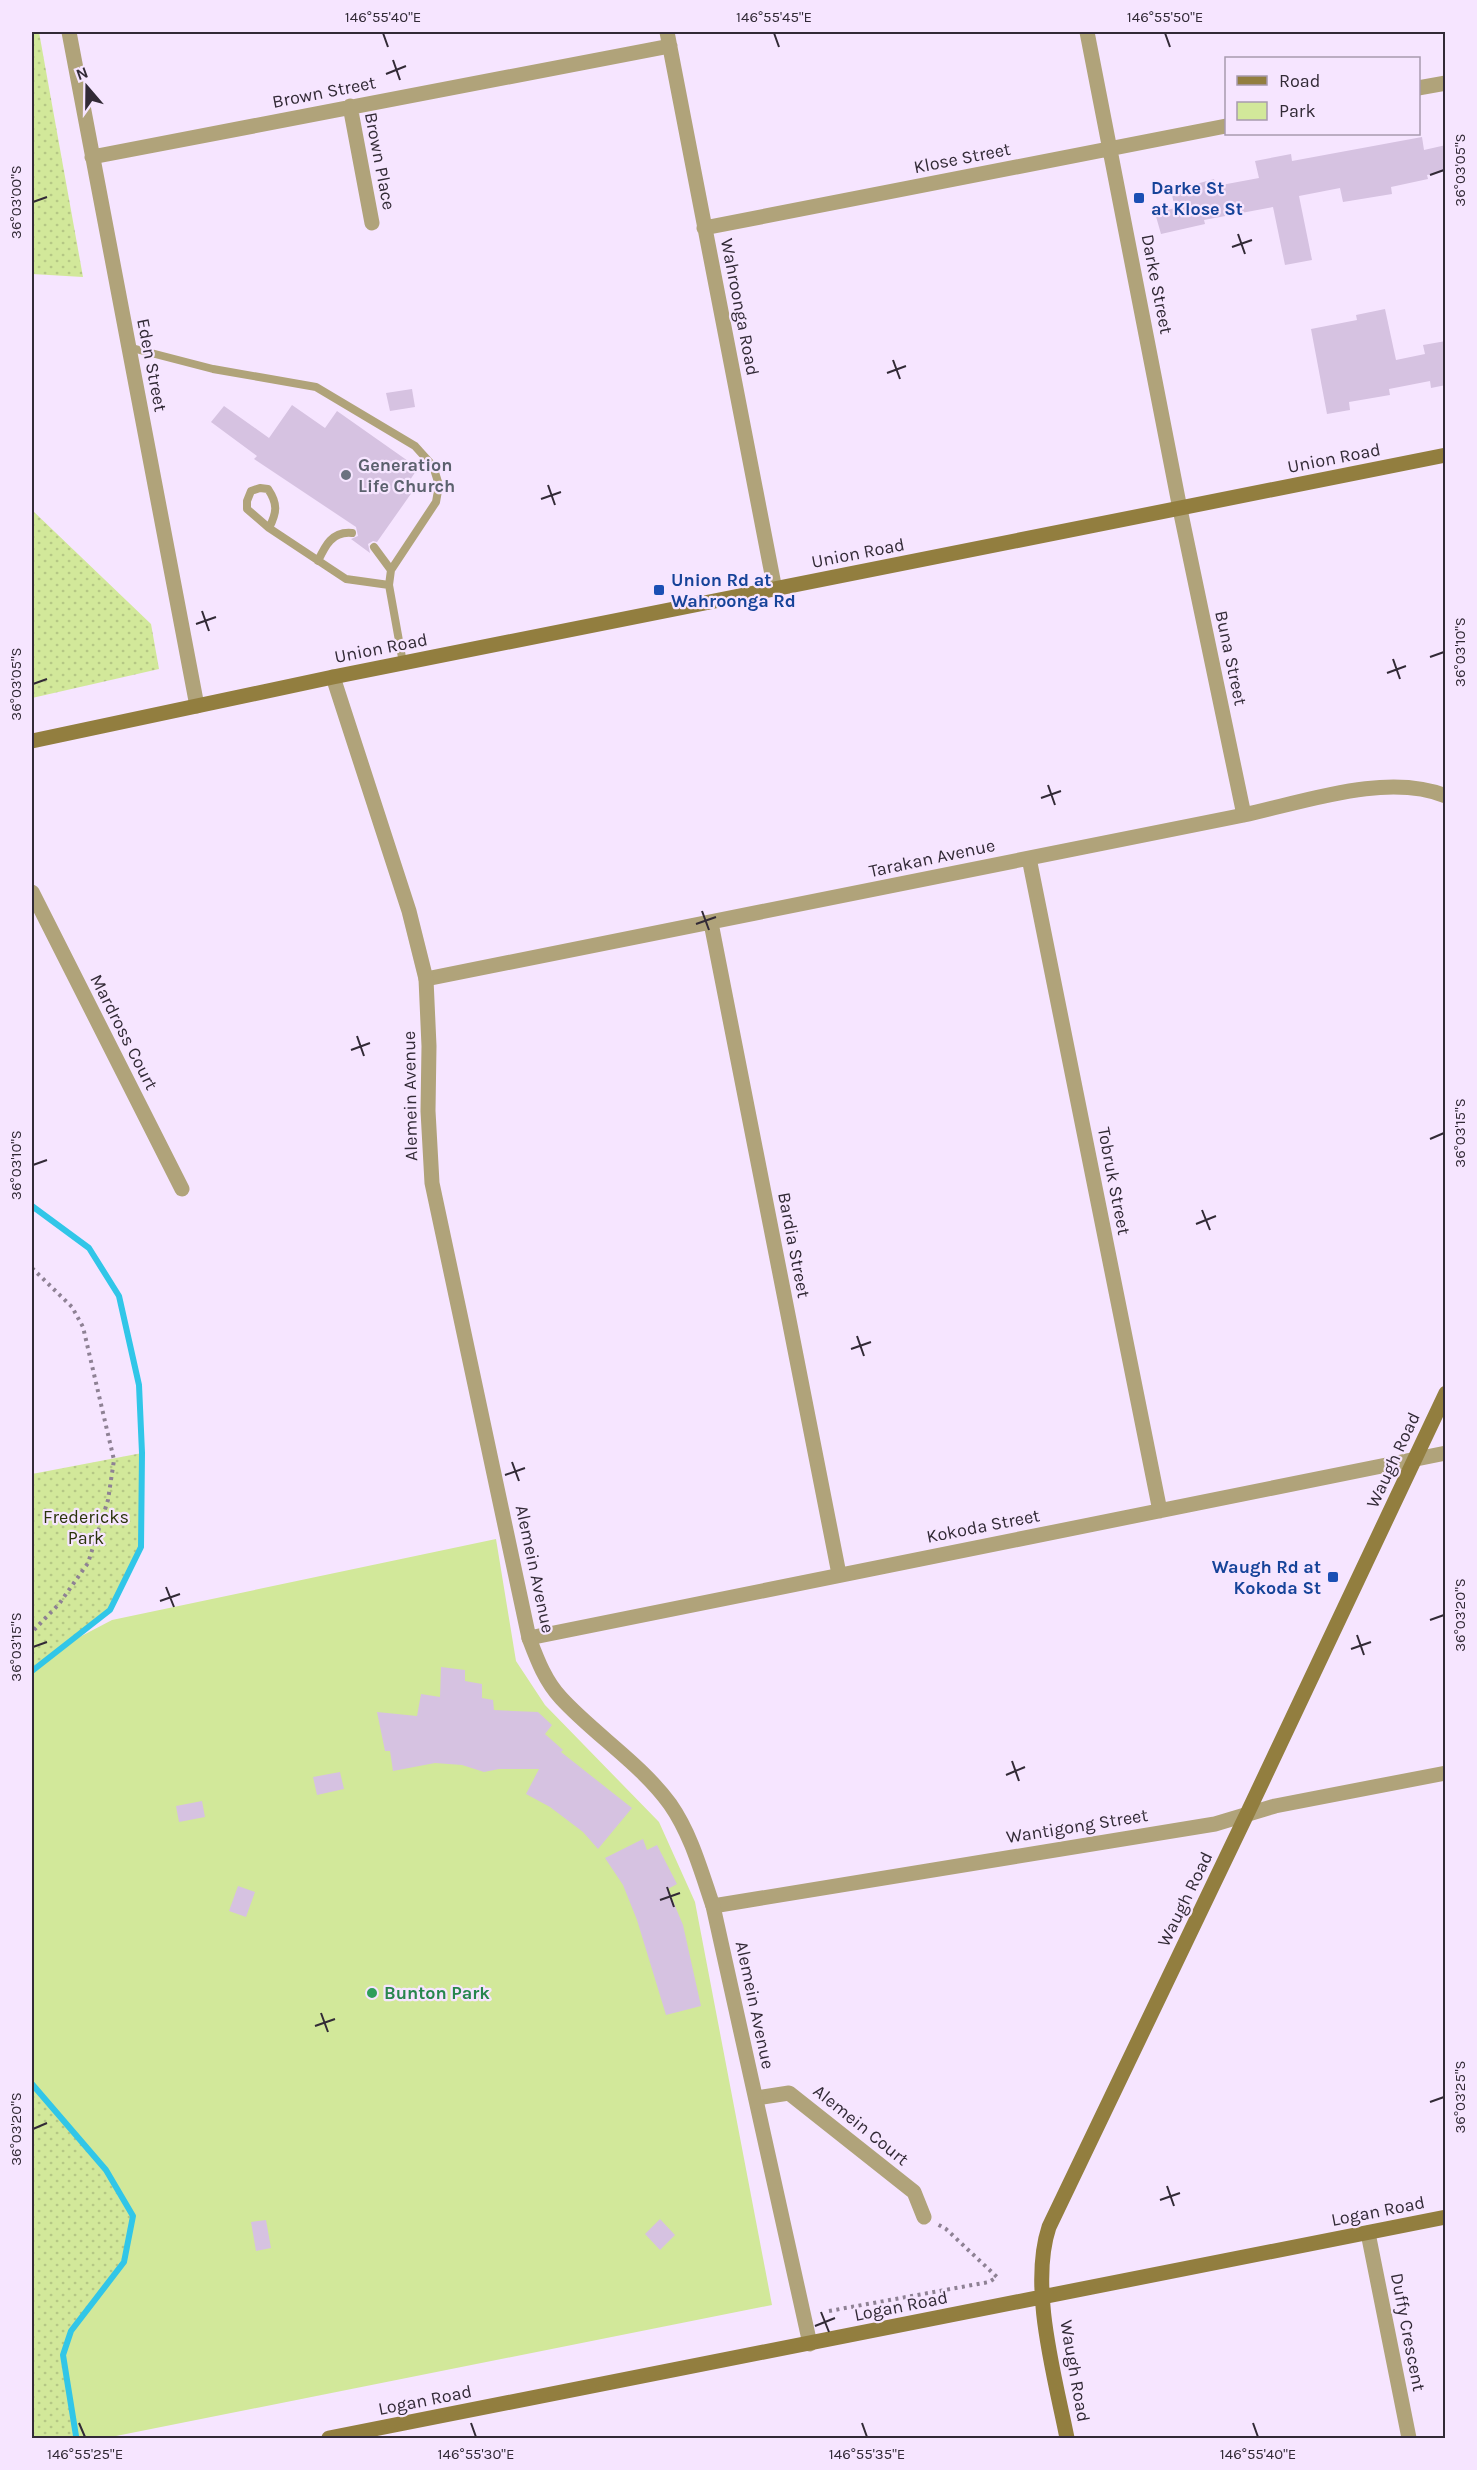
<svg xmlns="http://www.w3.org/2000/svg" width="1477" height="2470" viewBox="0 0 1477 2470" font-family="Karla,sans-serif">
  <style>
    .green { fill: url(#green-dots) }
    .pitch { fill: #d2e89a }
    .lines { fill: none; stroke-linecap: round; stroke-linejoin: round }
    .stream { stroke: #31c6e8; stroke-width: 6 }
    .building { fill: #d6c2e1 }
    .path { stroke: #8e8194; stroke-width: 4; stroke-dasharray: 3 4.5; stroke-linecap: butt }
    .service { stroke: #b0a37a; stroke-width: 8 }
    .minor { stroke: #b0a37a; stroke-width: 15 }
    .tertiary { stroke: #b0a37a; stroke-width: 15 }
    .secondary { stroke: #927e3f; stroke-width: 15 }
    .ticks { fill: none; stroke: #322a36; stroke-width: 2 }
    .transit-dot { fill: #1a4fb4; stroke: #f6e5ff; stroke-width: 2 }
    .worship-dot { fill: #6b7280; stroke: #f6e5ff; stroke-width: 2 }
    .leisure-dot { fill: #2e9e5b; stroke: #f6e5ff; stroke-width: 2 }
    .labels { text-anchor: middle; stroke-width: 4.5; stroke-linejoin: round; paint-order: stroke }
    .street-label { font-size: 18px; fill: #322a36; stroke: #f6e5ff }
    .transit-label { font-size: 18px; font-weight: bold; fill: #164399; stroke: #f6e5ff; text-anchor: start }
    .worship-label { font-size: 18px; font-weight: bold; fill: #5b616d; stroke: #f6e5ff; text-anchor: start }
    .park-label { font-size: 18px; fill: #2b340b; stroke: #f6e5ff }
    .leisure-label { font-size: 18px; font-weight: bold; fill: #27864d; stroke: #f6e5ff; text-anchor: start }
    .neatline { fill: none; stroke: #322a36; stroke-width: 2 }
    .ticks-label { font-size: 15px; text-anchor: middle; fill: #322a36 }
  </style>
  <defs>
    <pattern id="green-dots" width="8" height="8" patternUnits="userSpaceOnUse" patternTransform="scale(1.5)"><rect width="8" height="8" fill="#d2e89a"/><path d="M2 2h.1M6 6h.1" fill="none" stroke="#b5c785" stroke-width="1.8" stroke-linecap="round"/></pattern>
  </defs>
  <rect width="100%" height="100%" fill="#f6e5ff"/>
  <path class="green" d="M32,32H39L83,277L32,274Z
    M32,510L151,624L159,669L32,698Z
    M142,1453L141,1547L110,1610L32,1671V1474Z
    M32,2084L106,2170L133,2216L123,2262L71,2331L63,2355L76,2436L63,2438H32Z"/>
  <path class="pitch" d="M496,1539L516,1661L545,1705L659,1822L695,1902L772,2305L106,2438L76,2436L63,2355L71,2331L123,2262L133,2216L106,2170L32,2084V1671L70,1642L112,1620Z"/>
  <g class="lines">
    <path class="stream" d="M32,1206L89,1248L119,1296L139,1385L142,1453L141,1547L110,1610L32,1671
      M32,2084L106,2170L133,2216L124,2262L71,2331L63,2355L76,2436"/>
  </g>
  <path class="building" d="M1422,137L1424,150L1446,145V171L1427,175L1428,179L1391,187L1392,194L1343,202L1340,188L1299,196L1312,260L1285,265L1273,207L1204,220L1205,224L1161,234L1155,213L1175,208L1171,191L1214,179L1216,186L1259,178L1255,161L1291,154L1292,161Z
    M1385,309L1396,360L1425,354L1423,345L1446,341V385L1431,388L1430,381L1389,389L1390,395L1349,402L1350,410L1327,414L1311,329L1357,320L1356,315Z
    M412,389L415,407L390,411L386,393Z
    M292,405L325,428L337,411L418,468L408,483L415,488L377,542L373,541L368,544L370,553L351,539L358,536L356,527L254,459L257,456L211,422L224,406L269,438Z
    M441,1667L465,1670V1681L482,1684V1698L493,1700L494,1710L538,1712L552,1725L545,1734L563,1750L561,1752L632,1808L598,1849L583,1832L550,1807L526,1794L539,1769H499L484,1772L462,1765L435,1763L393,1771L390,1751H385L377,1712L417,1716L421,1694L440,1697Z
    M340,1772L344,1789L317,1795L313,1777Z
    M202,1801L205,1817L179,1822L176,1806Z
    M643,1839L647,1850L657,1845L677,1884L668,1889L683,1925L701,2006L666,2015L637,1920L623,1885L605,1858Z
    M238,1886L255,1892L246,1917L229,1911Z
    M660,2219L675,2235L660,2250L645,2234Z
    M266,2220L271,2248L256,2251L251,2222Z"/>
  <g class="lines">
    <path class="path" d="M32,1268L72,1307L83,1327L114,1460L108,1500L88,1563L59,1604L32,1632
      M829,2311L989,2282L997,2277L946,2229L937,2224"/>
    <path class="service" d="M128,347L213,369L316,387L415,446L433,466L439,485L436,502L391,570L389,585L403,663
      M269,528C277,512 278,504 268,489L260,488L251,491L247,501V509L269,528L346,579L389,585
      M374,547L391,570
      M318,561C325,546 332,531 352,533"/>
    <path class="minor" d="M69,32L197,706
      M667,32L775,590
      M1087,32L1180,509L1244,815
      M1418,88L1446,83
      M350,106L372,223
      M92,157L670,46
      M704,228L1226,126
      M1029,858L1160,1511
      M32,892L182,1189
      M711,923L839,1574
      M426,979L1244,815C1304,802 1387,772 1446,796
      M529,1638L1446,1453
      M713,1906L1215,1824L1275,1806L1446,1773
      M756,2098L789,2093L914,2192L924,2217
      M1368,2233L1409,2438"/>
    <path class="tertiary" d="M333,677L409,911L426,979L429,1046L428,1111L432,1183L529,1638C537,1659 545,1681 561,1698C595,1735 640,1763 670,1804C691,1834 701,1871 713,1906L810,2344"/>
    <path class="secondary" d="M32,741L333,677L1446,455
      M329,2438L1446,2217
      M1067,2438C1055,2377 1029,2287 1049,2227L1247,1814L1446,1393"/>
  </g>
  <path class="ticks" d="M383,33L388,47M774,33L779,47M1165,33L1170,47M393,60L400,80M386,74L406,66M1430,175L1444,170M33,202L47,197M1238,234L1245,254M1232,247L1252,240M893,360L900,379M887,373L906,366M548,485L555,505M541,499L561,492M202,611L209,631M196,624L216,617M1430,657L1444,652M1393,659L1400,679M1387,673L1406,666M33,684L47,679M1048,785L1055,805M1041,798L1061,791M702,911L709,930M696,924L716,917M357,1036L364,1056M351,1050L370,1043M1430,1139L1444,1133M33,1165L47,1160M1202,1210L1210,1230M1196,1224L1216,1216M857,1336L864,1356M851,1349L871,1342M512,1462L519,1481M505,1475L525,1468M166,1587L174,1607M160,1601L180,1594M1430,1620L1444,1615M1357,1635L1364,1655M33,1647L47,1642M1351,1649L1371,1642M1012,1761L1019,1781M1006,1775L1025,1767M667,1887L674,1907M660,1900L680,1893M321,2013L328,2032M315,2026L335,2019M1430,2102L1444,2097M33,2129L47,2123M1167,2186L1174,2206M1160,2200L1180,2193M821,2312L829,2332M815,2326L835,2318M79,2423L85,2437M471,2423L476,2437M862,2423L867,2437M1253,2423L1258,2437"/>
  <g class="transit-dot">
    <rect x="1133" y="192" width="12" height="12" rx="3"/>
    <rect x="653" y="584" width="12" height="12" rx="3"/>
    <rect x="1327" y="1571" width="12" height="12" rx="3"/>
  </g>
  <circle class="worship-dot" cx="346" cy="475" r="6"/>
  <circle class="leisure-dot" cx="372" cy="1993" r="6"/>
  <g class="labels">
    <g class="street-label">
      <text transform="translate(324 92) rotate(-11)" y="6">Brown Street</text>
      <text transform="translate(962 158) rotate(-11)" y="6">Klose Street</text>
      <text transform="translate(380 161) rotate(79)" y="6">Brown Place</text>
      <text transform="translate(1157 284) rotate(79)" y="6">Darke Street</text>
      <text transform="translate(740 307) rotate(79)" y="6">Wahroonga Road</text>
      <text transform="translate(152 365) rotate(79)" y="6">Eden Street</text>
      <text transform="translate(1334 458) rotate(-11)" y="6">Union Road</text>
      <text transform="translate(858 553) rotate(-11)" y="6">Union Road</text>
      <text transform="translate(381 648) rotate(-11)" y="6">Union Road</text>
      <text transform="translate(1231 658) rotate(78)" y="6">Buna Street</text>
      <text transform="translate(932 858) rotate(-12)" y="6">Tarakan Avenue</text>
      <text transform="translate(124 1032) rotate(63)" y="6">Mardross Court</text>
      <text transform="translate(410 1096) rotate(-91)" y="6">Alemein Avenue</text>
      <text transform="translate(1114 1181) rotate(79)" y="6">Tobruk Street</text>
      <text transform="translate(794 1245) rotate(79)" y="6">Bardia Street</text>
      <text transform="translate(1393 1460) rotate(-65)" y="6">Waugh Road</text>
      <text transform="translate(983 1526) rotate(-11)" y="6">Kokoda Street</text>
      <text transform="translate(535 1569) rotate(78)" y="6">Alemein Avenue</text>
      <text transform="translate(1077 1826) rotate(-9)" y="6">Wantigong Street</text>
      <text transform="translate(1185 1899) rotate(-64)" y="6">Waugh Road</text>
      <text transform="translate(755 2005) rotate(78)" y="6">Alemein Avenue</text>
      <text transform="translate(861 2125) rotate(39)" y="6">Alemein Court</text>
      <text transform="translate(1378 2211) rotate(-11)" y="6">Logan Road</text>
      <text transform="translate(901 2306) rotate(-11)" y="6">Logan Road</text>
      <text transform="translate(1408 2332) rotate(79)" y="6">Duffy Crescent</text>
      <text transform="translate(1075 2371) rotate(80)" y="6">Waugh Road</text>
      <text transform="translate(425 2400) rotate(-11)" y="6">Logan Road</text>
    </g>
    <g class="transit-label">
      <text x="1151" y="194">Darke St<tspan x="1151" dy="21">at Klose St</tspan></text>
      <text x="671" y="586">Union Rd at<tspan x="671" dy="21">Wahroonga Rd</tspan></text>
      <text x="1321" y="1573" text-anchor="end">Waugh Rd at<tspan x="1321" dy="21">Kokoda St</tspan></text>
    </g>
    <g class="worship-label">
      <text x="358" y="471">Generation<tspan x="358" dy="21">Life Church</tspan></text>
    </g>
    <g class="park-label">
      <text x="86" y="1523">Fredericks<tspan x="86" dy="21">Park</tspan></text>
    </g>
    <g class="leisure-label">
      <text x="384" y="1999">Bunton Park</text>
    </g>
  </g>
  <rect width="1477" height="2470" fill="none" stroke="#f6e5ff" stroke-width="66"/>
  <rect x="1225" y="57" width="195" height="78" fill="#f6e5ff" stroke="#a89aaf" stroke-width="1.5"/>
  <rect x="1237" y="76" width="30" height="9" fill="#927e3f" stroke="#a89aaf" stroke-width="1.5"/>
  <text x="1279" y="87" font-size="18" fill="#322a36">Road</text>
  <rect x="1237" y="102" width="30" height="18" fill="#d2e89a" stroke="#a89aaf" stroke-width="1.5"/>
  <text x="1279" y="117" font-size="18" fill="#322a36">Park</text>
  <g transform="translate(87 87) rotate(340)" stroke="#f6e5ff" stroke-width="4.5" paint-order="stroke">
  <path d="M0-4.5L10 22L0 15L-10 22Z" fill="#322a36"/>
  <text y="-9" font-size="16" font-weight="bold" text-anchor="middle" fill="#322a36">N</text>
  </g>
  <rect x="33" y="33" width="1411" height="2404" class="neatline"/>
  <g class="ticks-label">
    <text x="383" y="22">146°55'40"E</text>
    <text x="774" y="22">146°55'45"E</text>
    <text x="1165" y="22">146°55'50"E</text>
    <text transform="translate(1460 170) rotate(-90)" y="5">36°03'05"S</text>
    <text transform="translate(16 202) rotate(-90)" y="5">36°03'00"S</text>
    <text transform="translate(1460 652) rotate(-90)" y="5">36°03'10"S</text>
    <text transform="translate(16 684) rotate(-90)" y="5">36°03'05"S</text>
    <text transform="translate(1460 1133) rotate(-90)" y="5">36°03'15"S</text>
    <text transform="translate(16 1165) rotate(-90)" y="5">36°03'10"S</text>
    <text transform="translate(1460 1615) rotate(-90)" y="5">36°03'20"S</text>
    <text transform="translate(16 1647) rotate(-90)" y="5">36°03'15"S</text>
    <text transform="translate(1460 2097) rotate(-90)" y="5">36°03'25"S</text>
    <text transform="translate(16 2129) rotate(-90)" y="5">36°03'20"S</text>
    <text x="85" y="2459">146°55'25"E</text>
    <text x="476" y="2459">146°55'30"E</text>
    <text x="867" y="2459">146°55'35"E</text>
    <text x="1258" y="2459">146°55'40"E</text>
  </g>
</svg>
